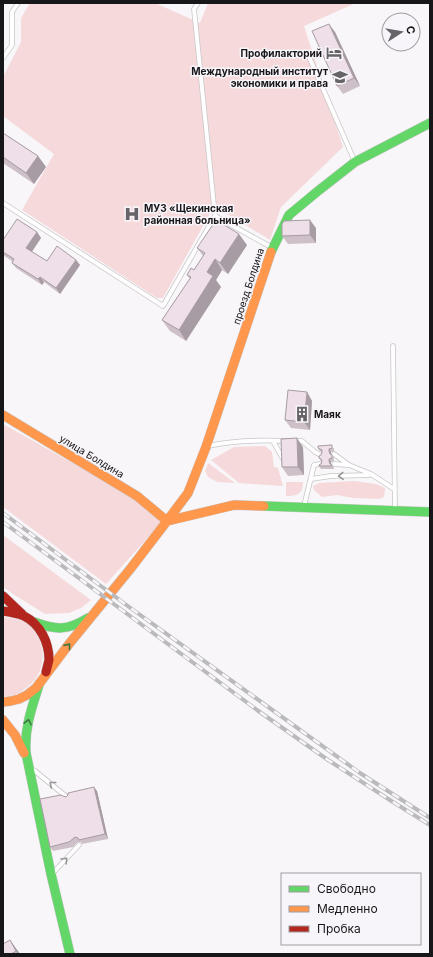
<svg xmlns="http://www.w3.org/2000/svg" width="433" height="957" viewBox="0 0 433 957" font-family="Inter,sans-serif">
  <style>
    .green { fill: #f6d9db }
    .lines { fill: none; stroke-linecap: round; stroke-linejoin: round }
    .lane-casing { stroke: #c8c6c8; stroke-width: 5.5 }
    .fast-casing { stroke: #c8c6c8; stroke-width: 10 }
    .slow-casing { stroke: #c8c6c8; stroke-width: 10 }
    .jam-casing { stroke: #c8c6c8; stroke-width: 10 }
    .lane { stroke: #fefefe; stroke-width: 4 }
    .fast { stroke: #63d668; stroke-width: 9 }
    .slow { stroke: #ff974d; stroke-width: 9 }
    .jam { stroke: #b3261e; stroke-width: 9 }
    .rail-casing { stroke: #bababb; stroke-width: 4 }
    .rail { stroke: #f8f5fa; stroke-width: 2.5; stroke-dasharray: 8; stroke-linecap: butt }
    .wall { fill: #cdc0c8 }
    .shaded-wall { fill: #a79ca3 }
    .building { fill: #eedfe9; stroke: #a79ca3 }
    .oneway { stroke: #969696 }
    .oneway2 { stroke: #3d7640 }
    .labels { text-anchor: middle; stroke-width: 3; stroke-linejoin: round; paint-order: stroke }
    .poi-label { font-size: 10px; font-weight: bold; fill: #171618; stroke: #f8f5fa; text-anchor: end }
    .street-label { font-size: 10px; fill: #171618; stroke: #f8f5fa }
  </style>
  <rect width="100%" height="100%" fill="#f8f6f9"/>
  <path class="green" d="M30,3H155L200,23L208,3H356L304,26L343,147L281,207L270,240L214,206L163,298H157L22,210L54,154L3,116V77L21,42V18Z
    M3,424L135,498L162,522L106,584L3,507Z
    M265,446L272,452L274,467L278,468L283,486L239,483L211,460L234,447Z
    M208,463L235,483L217,482L208,477L205,471Z
    M354,481L376,484L385,488V490L384,497L379,499L353,498L337,495L322,497L314,490L313,486L319,483Z
    M286,482H303C303,494 297,496 286,496Z
    M3,535L91,600L81,608L69,613L45,614L13,594L3,587Z
    M3,617C12,618 22,619 29,625C49,643 47,677 23,690C21,692 18,694 15,695C11,696 7,696 3,696Z"/>
  <g class="lines">
    <defs>
      <path id="lane" d="M3,58L12,45V12L18,3
        M310,59L355,162
        M3,203L163,306L215,216L194,9L198,3
        M215,216L271,247
        M393,346L395,510
        M273,441L283,459
        M295,441H302L315,452L321,455
        M208,446C233,440 261,440 287,441
        M334,454L349,465L371,474L394,489
        M334,464L348,465
        M311,479L331,476L369,475
        M304,506L314,465L321,464
        M30,768L35,771L68,798
        M53,873L79,845"/>
      <path id="fast" d="M271,252L289,215L318,191L355,162L430,123
        M264,506L430,512
        M34,622C56,630 67,631 88,618
        M39,685C32,707 24,729 26,753L51,874L70,954"/>
      <path id="slow" d="M3,415L137,496L167,521
        M167,521L188,493L206,447L271,252
        M3,702L11,701L19,699L27,695L36,688L69,644L131,568L167,521L234,505L264,506
        M3,720L15,735L24,753"/>
      <path id="jam" d="M3,596L22,614
        M3,611C10,612 17,613 24,616C40,624 49,642 49,660C48,664 47,668 46,672"/>
    </defs>
    <use href="#lane" class="lane-casing"/>
    <use href="#fast" class="fast-casing"/>
    <use href="#slow" class="slow-casing"/>
    <use href="#jam" class="jam-casing"/>
    <use href="#lane" class="lane"/>
    <use href="#fast" class="fast"/>
    <use href="#slow" class="slow"/>
    <use href="#jam" class="jam"/>
    <defs>
      <path id="rail" d="M3,513L125,604L360,773L430,818
        M3,522L257,710L328,760L393,802L430,825"/>
    </defs>
    <use href="#rail" class="rail-casing"/>
    <use href="#rail" class="rail"/>
  </g>
  <path class="wall" d="M335,32L360,86L343,94L337,86Z
    M3,133L38,156L46,167L34,184L3,163Z
    M316,228V243L288,244L282,236Z
    M37,232L41,238L32,252L47,261L76,260L80,265L60,294L44,282L42,285L16,268L12,263V261L3,255V240Z
    M247,245L228,274L222,270L216,280L221,287L186,341L170,331L162,320L190,279L187,275L194,270L203,256L197,248Z
    M307,392L312,401L310,430L291,428L285,420Z
    M318,446L334,448V451L331,452V454L334,458V461L331,462V464L334,468V469H321L319,466L322,461H321L319,458L321,455L322,452L320,451L318,448Z
    M303,447L304,475L288,476L282,467Z
    M97,791L108,839L82,844L81,842H78L73,847L53,851L50,847L63,796L66,797Z
    M10,940L20,954H3Z"/>
  <path class="shaded-wall" d="M329,24L335,32L360,86L354,78Z
    M38,156L46,167L34,184L26,173Z
    M310,220L316,228V243L310,235Z
    M37,232L41,238L30,254L26,248Z
    M239,234L247,245L228,274L220,263Z
    M215,259L222,270L216,280L221,287L186,341L179,330L207,272Z
    M76,260L80,265L60,294L56,288Z
    M40,277L44,282L42,285L38,279Z
    M307,392L312,401L310,430L304,422Z
    M297,438L303,447L304,475L298,467Z
    M329,449L331,452V454L332,457L329,451Z
    M329,459L331,462V464L332,467L329,461Z
    M94,787L97,791L108,839L105,834Z
    M10,940L20,954H18L16,951Z"/>
  <path class="building" d="M329,24L354,78L337,86L312,31Z
    M3,133L38,156L26,173L3,157Z
    M17,219L37,232L26,248L47,261L57,246L76,260L56,288L40,277L38,279L12,263L14,259L3,252V240Z
    M216,220L239,234L220,263L215,259L207,272L213,276L179,330L162,320L191,277L187,275L191,268L194,270L205,253L197,248Z
    M310,220V235L282,236V224L284,221Z
    M288,390L307,392L304,422L285,420Z
    M297,438L298,467H282L281,439Z
    M332,445V448L329,449V451L330,454L332,455V458L329,459V461L330,464L332,465V466H319V465L321,464L322,461L321,459L319,458V456L321,455L322,452V450L318,448V446Z
    M94,787L105,834L79,840L78,838L75,837L69,842L50,847L40,799L61,795L63,796L66,797L68,795V793Z
    M10,940L16,951L11,954H3V944Z"/>
  <defs><path id="oneway-chevron" d="M-2-3.5L2.5 0L-2 3.5" fill="none" stroke-width="1.6" stroke-linecap="round" stroke-linejoin="round"/></defs>
  <g class="oneway">
    <use href="#oneway-chevron" transform="translate(341 476) rotate(177)"/>
    <use href="#oneway-chevron" transform="translate(52 784) rotate(-141)"/>
    <use href="#oneway-chevron" transform="translate(65 860) rotate(-47)"/>
  </g>
  <g class="oneway2">
    <use href="#oneway-chevron" transform="translate(68 646) rotate(-51)"/>
    <use href="#oneway-chevron" transform="translate(28 722) rotate(-78)"/>
  </g>
  <defs>
    <symbol id="hotel-bare" viewBox="-9 -9 18 18"><path d="M-6-4.5h1.5V1H6V5H4.5V3h-9V5H-6ZM-4 0a1.8 1.8 0 1 1 3.6 0ZM.5 0V-2.5h3Q6-2.5 6 0Z" fill="#666467" stroke="#f8f5fa" stroke-width="2.5" paint-order="stroke"/></symbol>
    <symbol id="university-bare" viewBox="-9 -9 18 18"><path d="M0-5L7-2L0 1L-7-2ZM-4 1L0 2.5L4 1V4Q0 6-4 4Z" fill="#666467" stroke="#f8f5fa" stroke-width="2.5" paint-order="stroke"/></symbol>
    <symbol id="hospital-bare" viewBox="-9 -9 18 18"><path d="M-5-5h3v3.5h4V-5h3V5h-3V1.5h-4V5h-3Z" fill="#666467" stroke="#f8f5fa" stroke-width="2.5" paint-order="stroke"/></symbol>
    <symbol id="building-bare" viewBox="-9 -9 18 18"><path d="M-4-6H4V6H1V3H-1V6H-4ZM-2.5-4.3h1.7v1.8h-1.7ZM.8-4.3h1.7v1.8H.8ZM-2.5-1h1.7V.8h-1.7ZM.8-1h1.7V.8H.8Z" fill="#666467" stroke="#f8f5fa" stroke-width="2.5" paint-order="stroke"/></symbol>
  </defs>
  <g fill-rule="evenodd">
    <use href="#hotel-bare" x="323" y="42" width="22" height="22"/>
    <use href="#university-bare" x="329" y="66" width="22" height="22"/>
    <use href="#hospital-bare" x="121" y="203" width="22" height="22"/>
    <use href="#building-bare" x="291" y="403" width="22" height="22"/>
  </g>
  <g class="labels">
    <g class="poi-label">
      <text x="322" y="57">Профилакторий</text>
      <text x="328" y="75">Международный институт<tspan x="328" dy="12">экономики и права</tspan></text>
      <text x="144" y="212" text-anchor="start">МУЗ «Щекинская<tspan x="144" dy="12">районная больница»</tspan></text>
      <text x="314" y="418" text-anchor="start">Маяк</text>
    </g>
    <g class="street-label">
      <text transform="translate(248 286) rotate(-72)" y="4">проезд Болдина</text>
      <text transform="translate(92 456) rotate(31)" y="4">улица Болдина</text>
    </g>
  </g>
  <rect width="433" height="957" fill="none" stroke="#171618" stroke-width="8"/>
  <rect x="281" y="873" width="140" height="72" fill="#f8f5fa" stroke="#9e9ca0"/>
  <rect x="289" y="886" width="20" height="6" fill="#63d668" stroke="#9e9ca0"/>
  <text x="317" y="893" font-size="12" fill="#171618">Свободно</text>
  <rect x="289" y="906" width="20" height="6" fill="#ff974d" stroke="#9e9ca0"/>
  <text x="317" y="913" font-size="12" fill="#171618">Медленно</text>
  <rect x="289" y="926" width="20" height="6" fill="#b3261e" stroke="#9e9ca0"/>
  <text x="317" y="933" font-size="12" fill="#171618">Пробка</text>
  <g transform="translate(401 32) rotate(78)"><circle r="19" fill="#f8f5fa" stroke="#9e9ca0"/>
  <path d="M0-3L7 15L0 10L-7 15Z" fill="#666467"/>
  <text y="-6" font-size="11" font-weight="bold" text-anchor="middle" fill="#171618">С</text>
  </g>
</svg>
